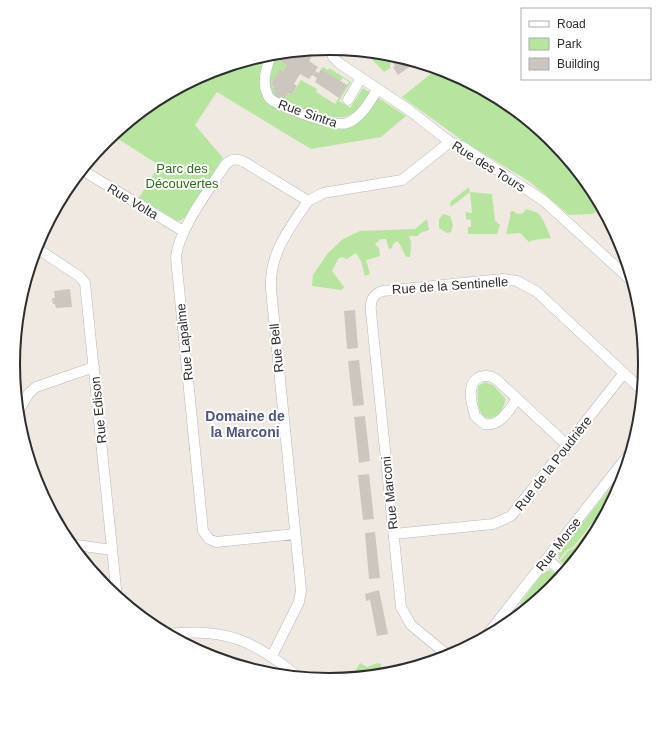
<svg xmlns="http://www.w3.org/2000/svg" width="659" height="729" viewBox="0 0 659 729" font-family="Arial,sans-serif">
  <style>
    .green { fill: #b6e59e }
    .building { fill: #cbc7bf }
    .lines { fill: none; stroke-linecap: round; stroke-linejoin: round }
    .minor-casing { stroke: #b4b7c1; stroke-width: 11 }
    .minor { stroke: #fff; stroke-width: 10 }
    .labels { text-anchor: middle; stroke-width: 4; stroke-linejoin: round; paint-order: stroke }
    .street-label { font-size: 13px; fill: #2e2e2e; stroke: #fff }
    .park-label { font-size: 13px; fill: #2c6e1b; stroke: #fff }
    .neighbourhood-label { font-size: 14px; font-weight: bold; fill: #4d5680; stroke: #fff }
    .rim { fill: none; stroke: #2e2e2e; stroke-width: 2 }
  </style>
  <rect width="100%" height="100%" fill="#efe9e1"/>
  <path class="green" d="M365,52L391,54L390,68L384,72Z
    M276,53H279L276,59L287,66L283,71L280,69L271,84L274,86L273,89L292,95L301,80L317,89L316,92L335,104L349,82L343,78L340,81L321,69L323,67L328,70L329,68L351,82L339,101L350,108L363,88L371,93C366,98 362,105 357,110C338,129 295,106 275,98L267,84Z
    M265,55L263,63V94L338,127L377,97L406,116L381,137L311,149L217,92L195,125L223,158L185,217L180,221L176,220L139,198L159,165L112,135L154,101L209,72Z
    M438,68C503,88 572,149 603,208L592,214L569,215L530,182L466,143L402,97Z
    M469,187L470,192L492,194L495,221L500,225L497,234H468V227H471V220L466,219V212L472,213L470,192L451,207L450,202Z
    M526,209L538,213L543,220L551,238L533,240L529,242L520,233L506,234L510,218V212L513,211L518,214L523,213Z
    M443,214L450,216L453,225L451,232L447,233L439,228V219Z
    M427,219L429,230L420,233L418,236H409L411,242L410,257H407C402,252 402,245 397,241L393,244L392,248L389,249L386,239H381L375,244L379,248L380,256L366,260L370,274L365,276L361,261L356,253L347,259L341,257L338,259L332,271L344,287L342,290L312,286L313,275L328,253L343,239L360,231L415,229Z
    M485,382L493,385L505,398C506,415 481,431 478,402C478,397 477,392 478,386Z
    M612,486L617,491L574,546L566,551L559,560V552Z
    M619,492L593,541L591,542L589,541L590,544L569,569L560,561L568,551L574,548Z
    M550,570L561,578L553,588L528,609L520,603L543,573Z
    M360,663L367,667L377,663L381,664V669L387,675L359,678L354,673Z"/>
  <path class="building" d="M316,49L309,61L318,67L315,71L319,73L321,69L347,85L339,98L315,82L317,78L312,75L309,79L300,74L294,84L297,86L292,95L288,93L283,101L274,95L276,91L273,89L274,86L271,84L280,69L283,71L287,66L276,58L279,53Z
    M401,58L416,62L398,75L393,67L395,66L393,63Z
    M70,289L72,307L56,308L55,304H53L52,298H55L54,291Z
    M355,310L358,348L347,349L344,311Z
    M359,360L364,405L353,406L348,361Z
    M365,416L370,461L359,463L354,417Z
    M369,474L374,519L363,520L358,475Z
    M375,532L380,578L369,579L365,533Z
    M379,590L388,634L377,636L370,600L366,601L365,594Z"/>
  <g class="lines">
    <defs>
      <path id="minor" d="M333,48V57L339,63L409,110L450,142L463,147L544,201L634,283
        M271,54C268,65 261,81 267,93C268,97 271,100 275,102C285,108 337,128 347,123C361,118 370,101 378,89
        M348,100L361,78
        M82,170L183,231
        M36,248L79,276L85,283L117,598
        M517,399C509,410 500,427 484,424L475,416C472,405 465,383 480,377C486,375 491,376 496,379L567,445
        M18,412L29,393L36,387L94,367
        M295,534L216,542L209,539L203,531L176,258C178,230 209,190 225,165C232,158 237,158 246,163L308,201
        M394,534L493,524L511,516L624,373
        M69,544L112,550
        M547,559L565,574
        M166,634C228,627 253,641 300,678
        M483,640L633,449
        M272,656L299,602L301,590L271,289C269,254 289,229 308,201L323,193L402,180L450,142
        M450,657L411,625L401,607L371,312C370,302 372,294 383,291L503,279L517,281L537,292L643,391"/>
    </defs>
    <use href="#minor" class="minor-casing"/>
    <use href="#minor" class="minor"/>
  </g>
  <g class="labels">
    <g class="street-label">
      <text transform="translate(308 113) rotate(19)" y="5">Rue Sintra</text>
      <text transform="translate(489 166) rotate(32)" y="5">Rue des Tours</text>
      <text transform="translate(133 201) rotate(31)" y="5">Rue Volta</text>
      <text transform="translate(450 285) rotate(-4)" y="5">Rue de la Sentinelle</text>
      <text transform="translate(184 342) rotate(-96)" y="5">Rue Lapalme</text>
      <text transform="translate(276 348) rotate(-96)" y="5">Rue Bell</text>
      <text transform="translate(98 410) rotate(-96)" y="5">Rue Edison</text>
      <text transform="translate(553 463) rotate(-52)" y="5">Rue de la Poudrière</text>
      <text transform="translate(389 493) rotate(-96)" y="5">Rue Marconi</text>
      <text transform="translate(558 544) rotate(-52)" y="5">Rue Morse</text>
    </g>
    <g class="park-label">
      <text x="182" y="173">Parc des<tspan x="182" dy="15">Découvertes</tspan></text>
    </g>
    <g class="neighbourhood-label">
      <text x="245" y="421">Domaine de<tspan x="245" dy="16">la Marconi</tspan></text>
    </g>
  </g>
  <path d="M0 0H659V729H0ZM20 364a309 309 0 1 1 618 0a309 309 0 1 1-618 0Z" fill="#fff" fill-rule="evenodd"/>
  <path class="rim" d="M20 364a309 309 0 1 1 618 0a309 309 0 1 1-618 0Z"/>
  <rect x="521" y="8" width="130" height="72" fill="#ffffff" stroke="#ababab"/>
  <rect x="529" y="21" width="20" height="6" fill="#ffffff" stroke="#ababab"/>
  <text x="557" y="28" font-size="12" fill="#2e2e2e">Road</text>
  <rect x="529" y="38" width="20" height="12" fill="#b6e59e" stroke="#ababab"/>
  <text x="557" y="48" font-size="12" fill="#2e2e2e">Park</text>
  <rect x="529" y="58" width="20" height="12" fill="#cbc7bf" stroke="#ababab"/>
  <text x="557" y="68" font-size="12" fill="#2e2e2e">Building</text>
</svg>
